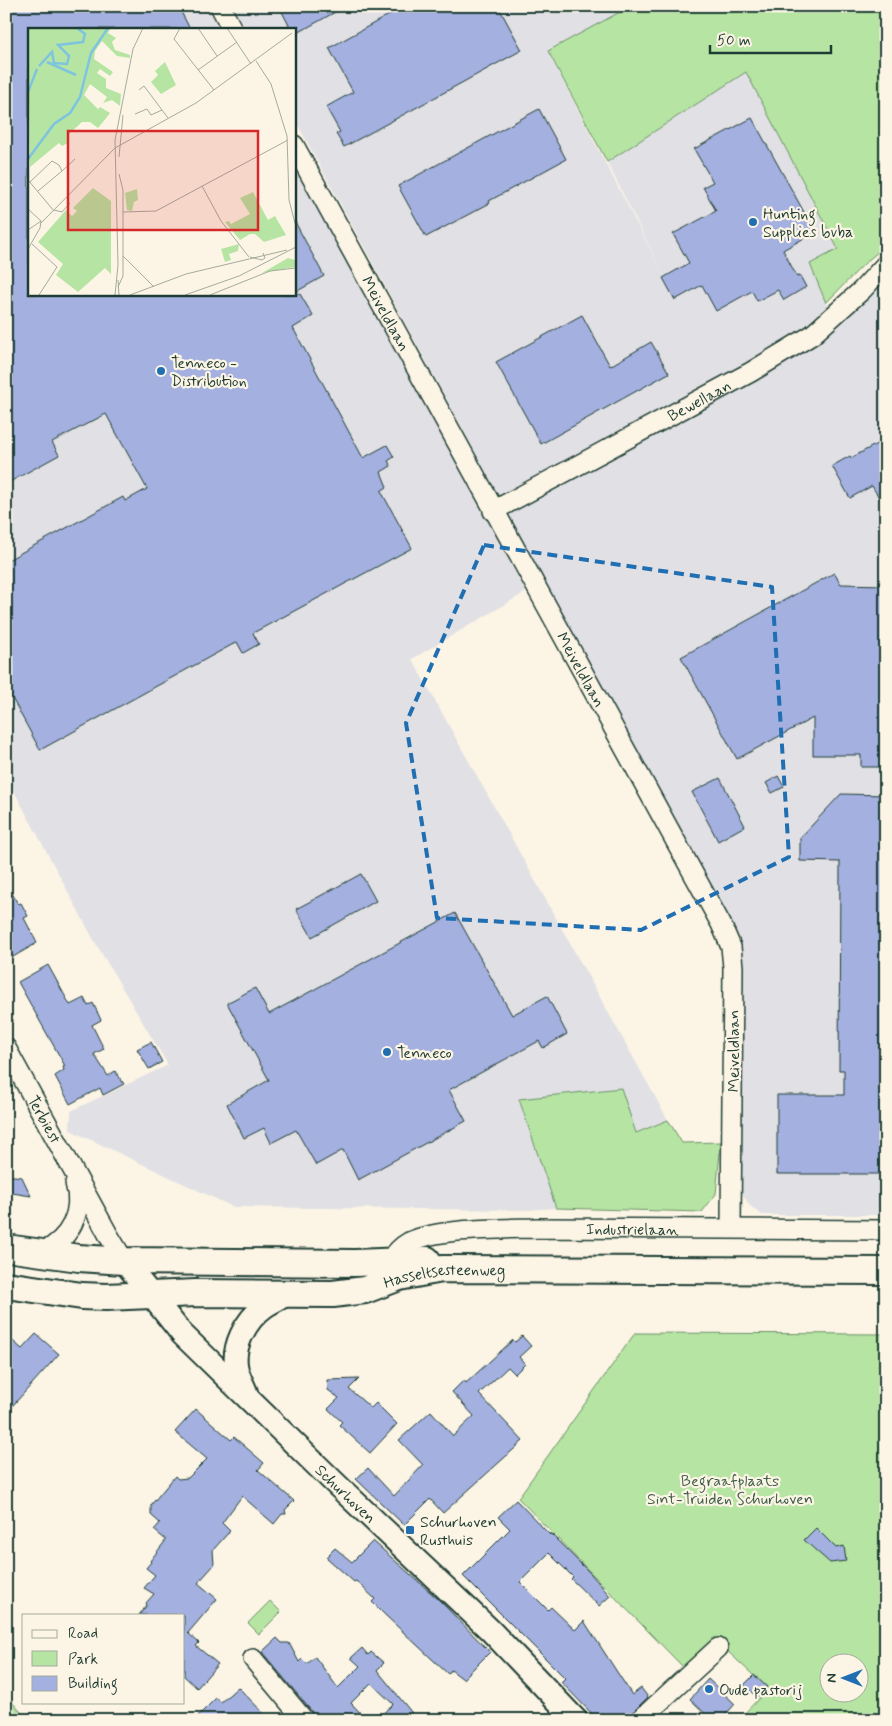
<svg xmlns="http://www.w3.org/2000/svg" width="892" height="1726" viewBox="0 0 892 1726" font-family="Mynerve,sans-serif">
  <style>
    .built { fill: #e1e0e4 }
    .green { fill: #b6e4a2; stroke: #6a906b; fill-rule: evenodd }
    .building { fill: #a3b0e0; stroke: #1f3d34 }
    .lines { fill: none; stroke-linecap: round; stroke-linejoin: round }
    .minor-casing { stroke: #1f3d34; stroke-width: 22 }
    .tertiary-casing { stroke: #1f3d34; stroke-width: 26 }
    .secondary-casing { stroke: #1f3d34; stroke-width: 30 }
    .minor { stroke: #fcf5e5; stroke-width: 19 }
    .tertiary { stroke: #fcf5e5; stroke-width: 22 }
    .secondary { stroke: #fcf5e5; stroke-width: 26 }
    .marked { fill: none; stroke: #1f6fb2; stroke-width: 4; stroke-dasharray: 10 6; stroke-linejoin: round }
    .poi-dot { fill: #1f6fb2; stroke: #fcf5e5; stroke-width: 2 }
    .labels { text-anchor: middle; stroke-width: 4.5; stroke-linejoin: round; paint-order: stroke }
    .poi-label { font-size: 16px; fill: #1f3d34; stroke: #fcf5e5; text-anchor: start }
    .street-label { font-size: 16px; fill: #1f3d34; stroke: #fcf5e5 }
    .park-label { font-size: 16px; fill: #3d5e4a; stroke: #fcf5e5 }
    .inset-river { fill: none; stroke: #7fc4df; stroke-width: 2.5 }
    .inset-road { fill: none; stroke: #a4ab9e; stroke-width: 1 }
    .view { fill: #d62828; fill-opacity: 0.15; stroke: #d62828; stroke-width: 2.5 }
    .inset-edge { fill: none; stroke: #1f3d34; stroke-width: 2.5 }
  </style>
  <rect width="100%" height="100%" fill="#fcf5e5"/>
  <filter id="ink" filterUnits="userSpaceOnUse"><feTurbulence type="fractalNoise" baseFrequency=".02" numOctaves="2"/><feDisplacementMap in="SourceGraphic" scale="10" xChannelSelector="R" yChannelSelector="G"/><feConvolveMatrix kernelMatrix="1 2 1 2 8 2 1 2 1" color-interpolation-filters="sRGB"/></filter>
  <g filter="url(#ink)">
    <path class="built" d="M6,6H210L222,29H29V294H294V162L526,592L412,659L668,1120L636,1133L519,1099L556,1208L527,1210L233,1207L70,1130L71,1111L168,1065L95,942L6,776Z
      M233,6H631L548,52L664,276L607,162L746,72L838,250L810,264L826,303L840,321L886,273V1215H762L749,1205L741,1192V957L657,790L543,578L294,118V29H245Z"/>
    <path class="green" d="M631,6H886V245L865,263L826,303L810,264L838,249L746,72L607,162L548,51Z
      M621,1088L636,1133L668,1120L682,1143L721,1142L716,1194L702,1212L556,1208L519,1099Z
      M635,1333L886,1334V1720H738L768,1689L724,1648L686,1670L518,1498ZM830,1664H860V1694H830Z
      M270,1601L281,1612L259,1634L248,1623Z
      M6,1695L28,1720H6Z"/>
    <path class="building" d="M6,6H178L190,29H29V294H300L313,316L293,328L363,458L387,445L394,457L388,461L391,466L381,472L387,487L381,491L412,548L253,633L259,644L243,653L237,642L40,750L6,687V561L123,497L125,501L147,489L106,414L52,442L59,455L6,484Z
      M279,6H346L294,35V29H291Z
      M405,6H498L522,50L344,147L336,134L340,132L326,107L353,92L329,48Z
      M539,109L566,159L489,201L490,203L426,237L398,186Z
      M752,118L815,232L783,250L797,277L800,276L806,287L784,300L778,290L757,301L752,291L716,311L702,285L675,300L663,278L689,263L673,234L716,211L703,187L713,182L694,149Z
      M294,220L324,276L294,293Z
      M582,315L610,366L651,342L669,373L541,444L496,362Z
      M886,439V509L872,486L850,498L832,466L850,456L851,458Z
      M834,573L841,584L886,585V767H861V755H813V718L737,759L681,657Z
      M778,776L784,787L772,793L766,783Z
      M720,778L745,826L718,841L692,792Z
      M841,794L886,795V1158H880L879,1174H777V1095H844V1070H839L840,862L800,861V838Z
      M361,874L376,901L312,937L296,909Z
      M6,882L18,904L21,903L28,916L24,918L37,943L13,957L6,945Z
      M455,913L512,1015L547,996L567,1034L543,1048L539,1041L449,1090L466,1121L358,1180L343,1150L316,1165L296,1130L271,1143L264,1128L244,1138L227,1104L269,1080L227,1003L255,988L269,1014Z
      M48,965L70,1005L84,998L88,1006L93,1003L101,1020L92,1025L104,1049L94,1054L108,1076L115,1071L124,1084L103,1095L100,1088L70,1104L55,1076L64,1070L63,1067L65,1066L18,982Z
      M151,1042L162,1062L149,1069L137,1049Z
      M6,1175L22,1177L31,1196L6,1192Z
      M36,1334L59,1354L6,1413V1335L22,1349Z
      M522,1336L531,1346L519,1357L525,1364L515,1374L508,1367L479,1394L523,1441L443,1513L430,1499L404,1525L356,1479L368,1468L394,1496L423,1465L399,1440L431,1411L453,1436L474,1416L452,1392L464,1380L466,1383L513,1340L515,1342Z
      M359,1379L349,1389L371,1408L376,1403L397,1424L370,1453L339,1425L342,1422L328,1409L339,1398L328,1390L327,1380Z
      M196,1409L231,1440L234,1437L264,1463L258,1470L294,1501L285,1510L286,1514H282L274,1524L242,1496L222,1523L230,1531L213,1550L214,1565L198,1583L217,1599L188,1633L199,1643L196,1646L218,1664L197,1688L184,1676V1615H139L147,1605L146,1603L154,1594L144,1588L155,1575L146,1568L151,1562L150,1561L166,1540L154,1530L160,1523L151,1515V1505L175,1476L178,1479L188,1478L207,1459L175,1432Z
      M516,1500L550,1535V1533L591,1574L610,1596L599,1606L571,1579L573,1577L549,1553L520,1582L548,1610L551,1607L575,1630L584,1621L632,1695L641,1688L648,1697L625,1720H598L561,1682L565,1678L463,1576L510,1529L498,1517Z
      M816,1528L836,1548L844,1546L846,1561L830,1563L804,1540Z
      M373,1541L439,1600L490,1652L463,1679L451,1670L448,1674L385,1615L372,1602L375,1599L356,1581L354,1582L326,1557L335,1548L352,1562Z
      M277,1638L282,1643H289L299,1662L302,1659L307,1664L315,1657L338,1688L360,1666L351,1658L362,1648L368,1655L371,1652L384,1663L377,1670L412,1713L404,1720H376L393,1704L371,1683L351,1703L367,1720H315L313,1713L262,1652Z
      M754,1675L767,1687L757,1697L744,1685Z
      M708,1679L735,1704L721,1720H712L690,1699Z
      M238,1687L270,1720H194L216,1698L221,1702Z"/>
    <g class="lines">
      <defs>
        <g id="minor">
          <path d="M220,6L232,29"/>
          <path id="s1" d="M294,145L721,924L731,947L733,967L731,1228"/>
          <path id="s2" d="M493,511L751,372L812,335L862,290L886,264"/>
          <path id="s3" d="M6,1048L109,1236L124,1261"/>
          <path d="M43,1252C70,1239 84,1212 75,1183"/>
          <path id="s4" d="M390,1261C395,1253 400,1247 409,1242C439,1228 500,1229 535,1228L886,1230"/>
          <path d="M253,1659L304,1720"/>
          <path d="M640,1720L718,1648"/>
        </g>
        <g id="tertiary">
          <path id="s5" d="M124,1261L182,1334L337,1485L490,1630L576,1720"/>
          <path d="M246,1392C243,1385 239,1377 237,1370C231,1347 246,1320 264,1307C271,1302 280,1298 288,1294"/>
        </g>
        <g id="secondary">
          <path d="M6,1248L79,1258L124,1261L355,1263L427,1260"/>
          <path id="s6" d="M6,1285L82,1296L106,1297L196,1293L333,1294L365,1290L399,1277L442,1269L886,1271"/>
        </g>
      </defs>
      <use href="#minor" class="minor-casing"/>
      <use href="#tertiary" class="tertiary-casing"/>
      <use href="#secondary" class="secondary-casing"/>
      <use href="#minor" class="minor"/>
      <use href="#tertiary" class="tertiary"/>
      <use href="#secondary" class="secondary"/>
    </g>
  </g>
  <path class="marked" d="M484,545L772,587L789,857L641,930L437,918L406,723Z"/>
  <g class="poi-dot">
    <circle cx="753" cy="222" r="5"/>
    <circle cx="161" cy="371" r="5"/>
    <circle cx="387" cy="1052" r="5"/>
    <rect x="405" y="1525" width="10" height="10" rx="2.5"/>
    <circle cx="709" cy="1689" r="5"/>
  </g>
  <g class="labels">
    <g class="poi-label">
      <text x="763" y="219">Hunting<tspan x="763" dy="18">Supplies bvba</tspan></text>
      <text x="171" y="368">Tenneco -<tspan x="171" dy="18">Distribution</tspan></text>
      <text x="397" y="1058">Tenneco</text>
      <text x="420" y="1527">Schurhoven<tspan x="420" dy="18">Rusthuis</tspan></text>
      <text x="719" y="1695">Oude pastorij</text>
    </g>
    <g class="street-label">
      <text dy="6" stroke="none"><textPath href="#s1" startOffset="192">Meiveldlaan</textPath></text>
      <text dy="6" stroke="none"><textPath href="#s2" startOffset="234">Bewellaan</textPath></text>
      <text dy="6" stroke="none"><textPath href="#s1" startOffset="598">Meiveldlaan</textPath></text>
      <text transform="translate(733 1051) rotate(-90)" y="6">Meiveldlaan</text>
      <text dy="6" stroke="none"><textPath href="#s3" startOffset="81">Terbiest</textPath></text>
      <text dy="6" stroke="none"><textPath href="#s4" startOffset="252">Industrielaan</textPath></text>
      <text dy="6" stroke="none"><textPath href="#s6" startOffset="442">Hasseltsesteenweg</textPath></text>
      <text dy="6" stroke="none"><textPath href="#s5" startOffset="322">Schurhoven</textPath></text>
    </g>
    <g class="park-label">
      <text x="730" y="1486">Begraafplaats<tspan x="730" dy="18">Sint-Truiden Schurhoven</tspan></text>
    </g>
  </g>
  <g transform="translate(28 28)">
    <rect width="268" height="268" fill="#fcf5e5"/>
    <path d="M0,0H83L80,5L88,10L84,14L87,22L102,27V30L89,28L74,13L67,23L66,31L85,44L82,48L72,41L69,45L78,51V60L93,66L92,78L84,72L75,75L79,69L62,56L56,67L70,81L72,79L82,85L79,89L70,100L62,94H54L40,107V115L34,118L31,115L2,139ZM137,34L148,57L133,66L123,54L130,47L127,43ZM65,160L83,173V246L77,240L50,264L28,247L35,236L10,214L38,182L44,188L49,183L45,180ZM109,161L110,172L106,174L104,183L99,182L97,165ZM225,164L240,192L247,188L258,207L236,214L227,206H222L212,212L197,194L201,193L203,196L222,186L212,170ZM211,216L210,223L201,226L203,232L197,234L193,221ZM260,230L267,232V239L234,245Z" fill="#b6e4a2"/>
    <path class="inset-river" d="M19,34L48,47M11,38L24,24L26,35L39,36L41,28L30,17L55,14L57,6L49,0M0,64L9,41M0,131L26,96L42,85L52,69L63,25L80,0"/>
    <path class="inset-road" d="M152,0L146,11L186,62M170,0L189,28M199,0L223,36M228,33L243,56L259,108L261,172L268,199M170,42L209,14M111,62L116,58L140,90M107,86L119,81L123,87L134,82M91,129L95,87M34,143L47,131M0,152L26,183M2,154L24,133L31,137L34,143L10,163M174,158L193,193L221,229M0,181L13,193M26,182L34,184L42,175M95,184L128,183L260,112M13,195L87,120L168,75L264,5M0,202L13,193M4,216L29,239L11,267M0,221L12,200L13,193M95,228L126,259M222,229L234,232L237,230L235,225M90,252L91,267M90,259L95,248V162L91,146M87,267L90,237L87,112L105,21L115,0M102,267L158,246L259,222M157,267L211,248L268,219M182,267L242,243L268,240"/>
    <path class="view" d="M40,103H230V202H40Z"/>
    <rect width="268" height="268" class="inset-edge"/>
  </g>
  <rect width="892" height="1726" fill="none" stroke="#fcf5e5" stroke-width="25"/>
  <rect x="12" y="12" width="867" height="1701" fill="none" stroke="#1f3d34" stroke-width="2" filter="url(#ink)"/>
  <rect x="22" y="1614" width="162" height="90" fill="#fcf5e5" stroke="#a4ab9e"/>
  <rect x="32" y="1630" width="25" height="8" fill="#fcf5e5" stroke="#a4ab9e"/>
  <text x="68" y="1638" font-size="15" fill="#1f3d34">Road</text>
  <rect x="32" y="1651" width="25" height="15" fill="#b6e4a2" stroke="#a4ab9e"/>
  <text x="68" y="1664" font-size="15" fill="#1f3d34">Park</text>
  <rect x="32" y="1676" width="25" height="15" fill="#a3b0e0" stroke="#a4ab9e"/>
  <text x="68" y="1688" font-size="15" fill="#1f3d34">Building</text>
  <g transform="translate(844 1678) rotate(270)"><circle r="24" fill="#fcf5e5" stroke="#a4ab9e"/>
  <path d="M0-4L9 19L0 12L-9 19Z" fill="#1f6fb2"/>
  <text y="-8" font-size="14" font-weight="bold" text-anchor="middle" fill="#1f3d34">N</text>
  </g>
  <path d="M710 45v8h121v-8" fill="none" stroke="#1f3d34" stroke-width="2.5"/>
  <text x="717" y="45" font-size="15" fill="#1f3d34" stroke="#fcf5e5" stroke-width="4" paint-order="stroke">50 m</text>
</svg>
